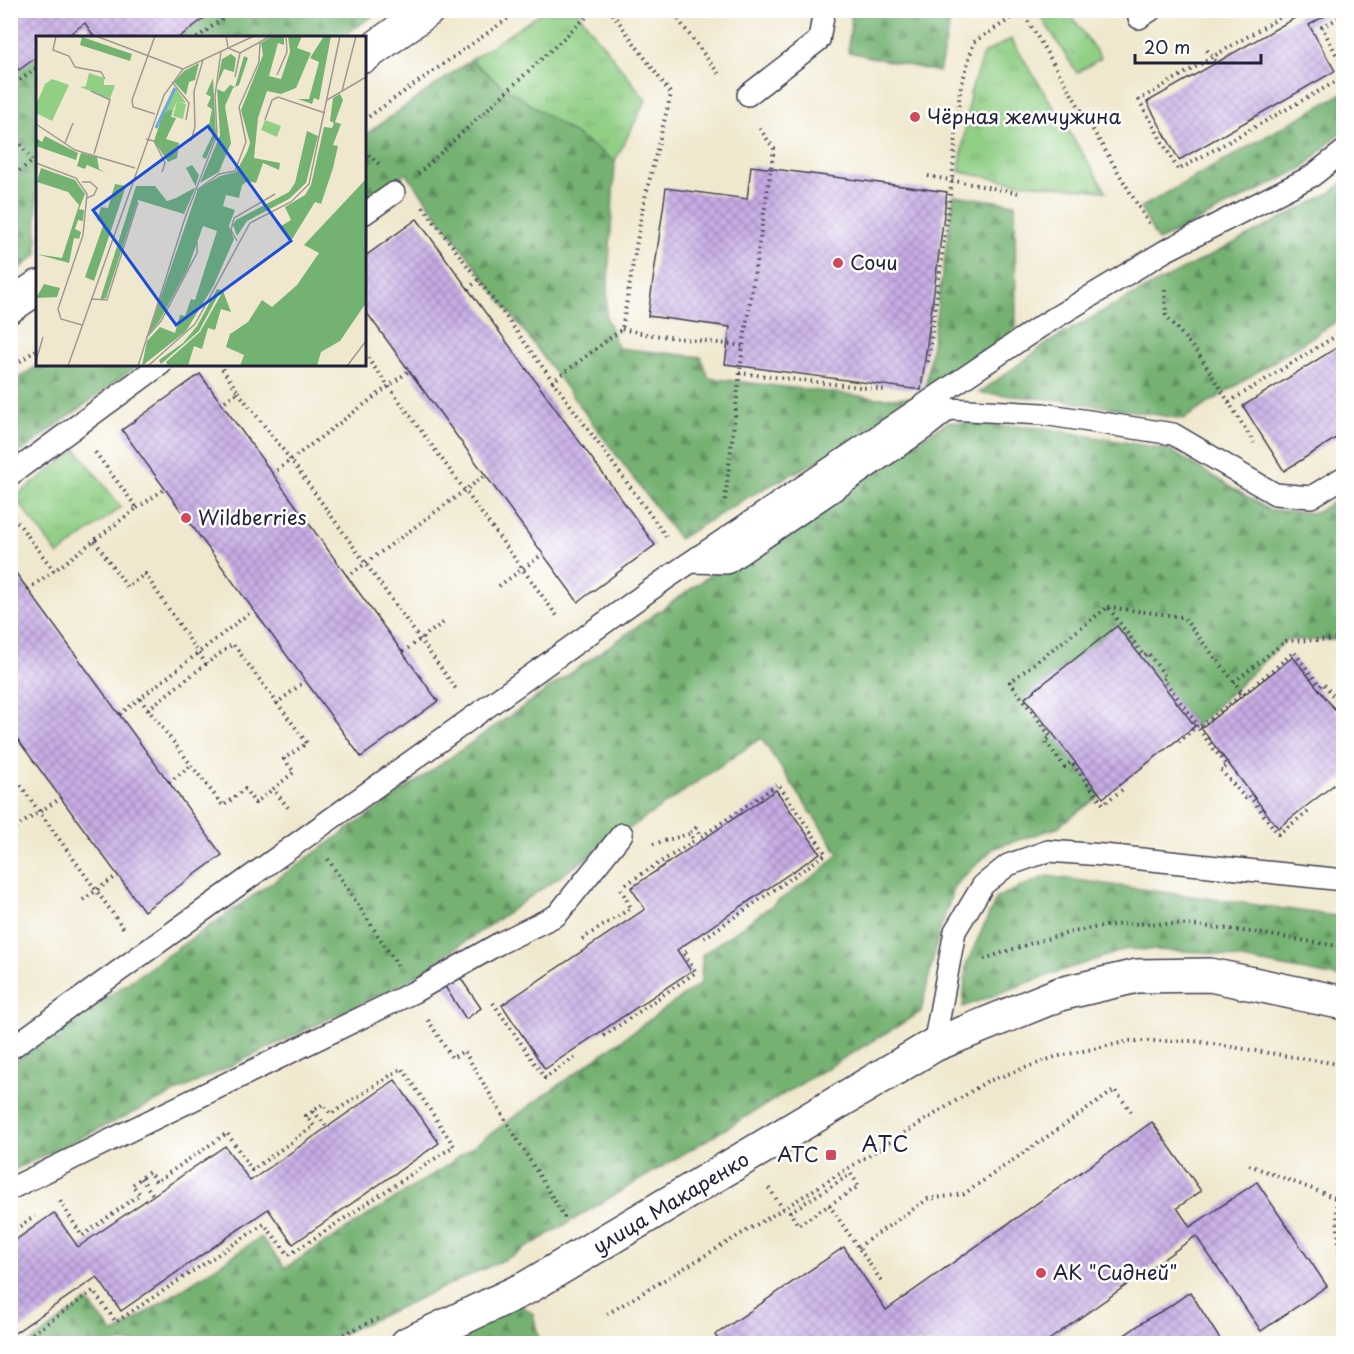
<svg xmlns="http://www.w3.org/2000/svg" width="1354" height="1354" viewBox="0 0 1354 1354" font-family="'Playpen Sans',sans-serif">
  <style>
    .grass { fill: url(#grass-tufts); stroke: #5a7860; stroke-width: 1.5 }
    .forest { fill: url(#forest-firs); stroke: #4b6a56; stroke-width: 1.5 }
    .building { fill: url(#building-cross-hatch) }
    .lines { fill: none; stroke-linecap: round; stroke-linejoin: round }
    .service-casing { stroke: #414051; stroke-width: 24 }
    .tertiary-casing { stroke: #414051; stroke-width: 36 }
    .path { stroke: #414051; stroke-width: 4; stroke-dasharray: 1.5 4.5; stroke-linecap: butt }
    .service { stroke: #fff; stroke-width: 21 }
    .tertiary { stroke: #fff; stroke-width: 33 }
    .poi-dot { fill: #d1495b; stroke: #fff; stroke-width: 2 }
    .labels { text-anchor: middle; stroke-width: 5; stroke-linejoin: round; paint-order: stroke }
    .poi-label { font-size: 20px; fill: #22223b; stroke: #fff; text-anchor: start }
    .street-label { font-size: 20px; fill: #22223b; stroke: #fff }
    .neighbourhood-label { font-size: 21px; letter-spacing: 1.5px; fill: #22223b; stroke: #fff }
    .inset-river { fill: none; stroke: #69a9dc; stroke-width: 3 }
    .inset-road { fill: none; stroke: #9e9993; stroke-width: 1.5 }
    .view { fill: #1d4ed8; fill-opacity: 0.15; stroke: #1d4ed8; stroke-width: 3 }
    .inset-edge { fill: none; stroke: #22223b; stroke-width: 3 }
  </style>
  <defs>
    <pattern id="grass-tufts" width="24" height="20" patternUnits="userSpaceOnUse" patternTransform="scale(1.5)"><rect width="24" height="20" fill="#91cf85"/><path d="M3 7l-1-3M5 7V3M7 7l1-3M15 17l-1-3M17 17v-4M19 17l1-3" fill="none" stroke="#7db174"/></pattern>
    <pattern id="forest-firs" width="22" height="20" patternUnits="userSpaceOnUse" patternTransform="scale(1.5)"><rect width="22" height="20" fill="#74b272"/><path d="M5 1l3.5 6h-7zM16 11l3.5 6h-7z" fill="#5f905f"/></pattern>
    <pattern id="building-cross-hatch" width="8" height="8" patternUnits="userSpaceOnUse" patternTransform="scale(1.5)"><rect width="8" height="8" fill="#c7ace5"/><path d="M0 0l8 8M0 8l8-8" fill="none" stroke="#a18cbb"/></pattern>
  </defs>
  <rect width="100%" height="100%" fill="#fff"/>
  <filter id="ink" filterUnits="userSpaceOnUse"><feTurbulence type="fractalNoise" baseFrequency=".0167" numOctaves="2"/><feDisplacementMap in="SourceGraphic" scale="12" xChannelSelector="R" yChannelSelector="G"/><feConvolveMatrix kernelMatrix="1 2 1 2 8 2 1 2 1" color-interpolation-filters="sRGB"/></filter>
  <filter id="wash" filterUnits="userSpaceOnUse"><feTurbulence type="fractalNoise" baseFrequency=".008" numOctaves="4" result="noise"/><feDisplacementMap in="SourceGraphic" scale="24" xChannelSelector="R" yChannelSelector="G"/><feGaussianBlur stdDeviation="1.35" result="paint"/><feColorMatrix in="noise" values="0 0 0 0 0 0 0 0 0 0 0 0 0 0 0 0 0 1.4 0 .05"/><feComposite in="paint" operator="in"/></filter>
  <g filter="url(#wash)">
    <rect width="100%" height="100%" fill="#f0e8ce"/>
    <path class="grass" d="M1053,10L1068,11L1101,58L1077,73L1042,18Z
      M544,11H577L646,100L615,161L500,84L471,60Z
      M1011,39L1106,191L1014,182L959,172L970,94L983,54Z
      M77,450L121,507L58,555L15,497Z"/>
    <path class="forest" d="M215,11H380L342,37L178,38Z
      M852,11V10L994,11L950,21L939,72L848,52Z
      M37,56V255L11,275V166L16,162L11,153L10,76Z
      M471,60L500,84L615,161L606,316L618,348L701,357L709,378L878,398L924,397L954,195L1015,204L1016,328L928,398L886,425L748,497L679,539L406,173L365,203V135Z
      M1343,93V130L1303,168L1158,241L1140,208Z
      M1343,182V317L1184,419L1061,400L979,393L1051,341L1107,309L1330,193Z
      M39,364H138V365L11,459V384Z
      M948,422L1044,428L1169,450L1269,510L1315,513L1343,496V640H1286L1196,726L1116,627L1027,697L1101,795L1056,828L994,848L955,885L939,933L921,1012L514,1255L322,1343H30L87,1301L114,1334L261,1237L285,1268L440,1170L701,983L702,955L822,870L839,854L761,738L408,981L11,1171V1064L303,861L786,522Z
      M1047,876L1343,917V978L1204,952L1127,949L1043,977L963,1007L966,965L997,897Z
      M519,1304L533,1314L539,1339L530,1344H434Z"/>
    <g id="blocks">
      <path class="building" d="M10,10H215L178,38H95L85,23L64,38H38V56L19,70L10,58Z
        M1300,10H1335L1309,25L1335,71L1179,160L1147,102L1302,14Z
        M751,166L947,192L921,390L725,364L730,327L648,316L666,188L747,199Z
        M417,219L655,545L578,602L364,309V257Z
        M1344,343V433L1284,471L1243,406Z
        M200,374L438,701L361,757L122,430Z
        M10,565L222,855L144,911L10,729Z
        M1117,626L1195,726L1103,798L1025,698Z
        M1293,657L1344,721V777L1278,828L1201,728Z
        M776,790L820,853L677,950L691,971L545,1069L502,1005L645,909L631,888Z
        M455,970L481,1008L466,1019L440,979Z
        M395,1080L439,1143L293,1244L268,1209L121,1311L97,1277L10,1336V1244L54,1213L78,1247L225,1146L250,1181Z
        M1152,1122L1201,1191L1177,1208L1190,1227L1257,1182L1327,1286L1261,1331L1196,1236L1043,1344H721L715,1335L844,1247L886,1310Z
        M1190,1292L1223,1344H1112L1149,1318L1167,1308Z"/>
    </g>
  </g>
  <g filter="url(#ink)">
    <use href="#blocks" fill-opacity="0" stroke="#414051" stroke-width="1.5"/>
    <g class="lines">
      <defs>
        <path id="service" d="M1139,18L1151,10
          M748,95L819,40L824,10
          M364,214L394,193
          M10,475L161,364
          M691,562L727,563L925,428L949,409L1043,414L1173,434L1275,494L1311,497L1344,477
          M934,1045L955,931L983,885L1008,865L1048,851L1103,855L1344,880
          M10,1049L667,578L1038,328L1165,251L1312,176L1344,151
          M10,1189L414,992L498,944L557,915L622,834"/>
        <path id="tertiary" d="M364,56L428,10
          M10,306L38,287
          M407,1344L528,1287L934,1045L1060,994L1137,976L1210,975L1344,1003"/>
      </defs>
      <use href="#service" class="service-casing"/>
      <use href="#tertiary" class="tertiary-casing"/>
      <path class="path" d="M671,10L721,77
        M1285,10L1286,14L1139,100L1178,170L1344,77
        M1022,11L1149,224
        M1344,15L1322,27L1344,69
        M79,38H81
        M197,38L231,12L230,10
        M1207,50L1216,62
        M10,73L18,82
        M10,87L38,67
        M364,120L520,10
        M10,130L33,161L10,177
        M364,151L380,165
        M418,174L594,10
        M928,176L1019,193
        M423,207L509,321L668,539
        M468,289L478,280
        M1165,290L1166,315L1202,359L1254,443
        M622,329L645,334L743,346
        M364,353L557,616
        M928,362L952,180L960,90L974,42L1024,10
        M219,364L238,392L222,403
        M10,368L38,349
        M739,373L886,390
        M552,382L622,329L643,206L671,94L610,10
        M238,392L291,460L456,689
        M1229,402L1344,331
        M1340,435L1344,442
        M272,474L410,370
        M725,500L743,346L774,149L758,126
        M137,508L165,489
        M10,512L54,571L137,508L95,452
        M95,541L127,587L145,574L206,664L233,644L307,743L284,759L294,772L273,789L290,810
        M347,577L487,474
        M499,586L543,554
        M28,589L54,571
        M1108,607L1183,617L1243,693
        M403,652L444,622
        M1234,682L1286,641L1344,639
        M140,699L223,806L245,789L255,803L273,789
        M276,704L305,681
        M148,709L206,664
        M120,714L253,610
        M1344,715V717
        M10,771L124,929
        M169,782L192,765
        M1122,790L1103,804L1071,762L1065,767L1045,741L1051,737L1010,682L1108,607L1144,656L1148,653L1166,677L1163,679L1198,725L1179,742
        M1308,812L1278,834L1249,795L1245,798L1221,770L1227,766L1198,728L1242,695L1240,693L1243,691L1245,693L1294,652L1320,686L1323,683L1344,710
        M10,831L61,798
        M653,844L689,834
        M328,859L398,966
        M626,884L694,841L690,833L696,828L701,837L778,784L826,854L704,938
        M83,900L118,875
        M582,939L631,908L621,889
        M984,959C1031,943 1080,926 1130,924C1202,921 1273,936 1344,947
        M10,992L18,1004
        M493,1003L545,1078L578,1055
        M428,1020L452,1058L464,1051L566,1220
        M604,1036L696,972L683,953L689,949
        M313,1111L327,1127
        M1249,1165L1336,1198
        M851,1174L859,1186L798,1225L790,1212Z
        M1344,1176L1336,1198L1344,1325
        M141,1178L153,1195
        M769,1188L783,1209
        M829,1205L882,1282
        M10,1233L35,1216
        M858,1247L928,1199L964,1194L1115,1090L1132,1113
        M607,1314L783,1209L986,1082L1055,1057L1130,1041H1194L1344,1065
        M18,1344L93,1291L116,1322L264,1224L289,1255L454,1146L402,1068L331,1114L323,1104L306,1116L314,1126L252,1170L227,1133L156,1182L149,1172L132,1185L140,1194L82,1236L60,1201
        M322,1344L379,1318"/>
      <use href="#service" class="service"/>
      <use href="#tertiary" class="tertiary"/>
    </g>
  </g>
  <g class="poi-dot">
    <circle cx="915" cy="117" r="6"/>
    <circle cx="838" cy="263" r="6"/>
    <circle cx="186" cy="518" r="6"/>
    <rect x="825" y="1149" width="12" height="12" rx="3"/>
    <circle cx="1041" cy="1273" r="6"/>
  </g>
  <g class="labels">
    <g class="poi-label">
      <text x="927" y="124">Чёрная жемчужина</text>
      <text x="850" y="270">Сочи</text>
      <text x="198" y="525">Wildberries</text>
      <text x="819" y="1162" text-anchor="end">АТС</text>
      <text x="1053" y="1280">АК "Сидней"</text>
    </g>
    <g class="street-label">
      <text transform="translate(671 1203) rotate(-31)" y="7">улица Макаренко</text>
    </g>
    <g class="neighbourhood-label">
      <text x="886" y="1152">АТС</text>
    </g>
  </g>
  <g transform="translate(36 36)">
    <rect width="330" height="330" fill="#f0e8ce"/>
    <path d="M53,37L68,42V49H79L74,63L44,51L50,50ZM16,43L33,49L16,85L0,77V69L9,48ZM140,52L150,67L141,66L150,68L147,83L137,80L141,65L137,74L127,78Z" fill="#91cf85"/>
    <path d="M236,0H248V9L242,7L233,40L245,43L254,16L252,0H266L261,12L275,17L260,52L245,58L231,55L222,82L218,122L244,127L243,134L227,127L220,147L212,145L206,149L203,162L190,159L187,170L199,174L193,190L198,203L178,249L150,295L106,330L111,305L124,291L139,297L144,279L149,280L155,263L159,264L181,195L167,190L152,232L124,284L111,301L162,153L184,140L200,136L211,116L214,107L205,74L227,19L225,7ZM288,0H295L283,64L278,62L276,68L262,63H273L283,26L274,22ZM46,1L96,18L94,25L44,9ZM195,18L200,22L198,36L188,33L181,49L186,23ZM208,20L212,22L203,49L197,52L189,70L195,107L183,136L164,147L184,99L181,53L188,56L194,49L199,51ZM163,27L159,44L153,46L150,59L138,46L148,35ZM177,42L180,99L170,123L166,121L178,96L172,94L176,73L171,70L175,61L170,58ZM304,58L307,64L299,86L305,88L297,109L302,110L297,132L285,168L279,166L255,205L245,190L255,184L249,171L269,159L275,149L288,91L296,92L298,87L294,85L297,62ZM133,74H137L135,81L140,82L130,103L143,107L141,122L132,126L118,105L127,78ZM271,95L282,100L270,147L253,163L211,185L201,200L197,189L200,184L253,156L259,147ZM9,100L42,117L40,124L0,110V102L6,106ZM45,117L61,121L63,133L70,137L51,129L49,133L41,130ZM156,129L163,139L158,155L148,178L102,164L70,262L64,264L100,150H119L131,165L140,162L160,151L150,132ZM5,132L39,144L49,158L43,173L48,174L47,185L42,184L39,193L45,196L43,203L38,202L33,227L0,218L26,222L43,169L32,156L1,146ZM330,143V267L304,305L285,316L281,330H204L208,319L190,311L194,298L212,286L226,264L236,271L261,249L283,217L268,209ZM79,148L90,150L58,245L49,241L68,187L61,184L65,171L72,172ZM8,248L24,252L21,261L0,262ZM181,253L185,254L163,295L125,328L123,324L147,307L161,290ZM187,255L195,276L185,273L179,294L172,292L166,313L158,310L152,330H132L130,326L164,296Z" fill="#74b272"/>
    <path d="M229,84L245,90L241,101L225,94Z" fill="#91cf85"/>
    <path class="inset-river" d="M120,92L139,52"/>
    <path class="inset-road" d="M20,0L17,14L33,20L39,31L65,36L69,43M60,0L147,33M190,0L192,12L204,17L199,41M204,17L224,6M241,39L251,16L250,0M136,46L153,67L150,84M55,55L74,64L58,118M306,55L320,0M291,64L330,41M119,78L97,71L96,64L119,0M229,84L236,64L242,61L289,77M0,88L39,114L99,132M110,103L118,105L129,127L126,136M155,105L159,91L158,55L167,24M29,107L37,87M0,127L40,142L51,158L47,199L22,273L25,283L46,289M46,146H54L61,152L58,159L51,162M161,154L183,138L199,135L210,106L203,71L223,26L224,6L234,0M201,205L195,194L198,182L239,158M55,263L71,264L102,166M110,302L125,285L161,217V206M0,325L7,301M32,330L128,59L147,33L218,0M102,330L149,182L181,99L179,60L185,15M112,330L159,288L214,187L255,166L273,148L304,0M311,330L330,305"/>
    <path class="view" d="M172,90L255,205L140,289L57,174Z"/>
    <rect width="330" height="330" class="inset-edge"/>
  </g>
  <rect width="1354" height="1354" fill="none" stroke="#fff" stroke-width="36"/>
  <path d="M1135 54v9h126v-9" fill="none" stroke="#22223b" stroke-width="3"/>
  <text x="1144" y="54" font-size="18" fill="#22223b" stroke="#ffffff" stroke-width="4.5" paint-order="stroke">20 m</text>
</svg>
